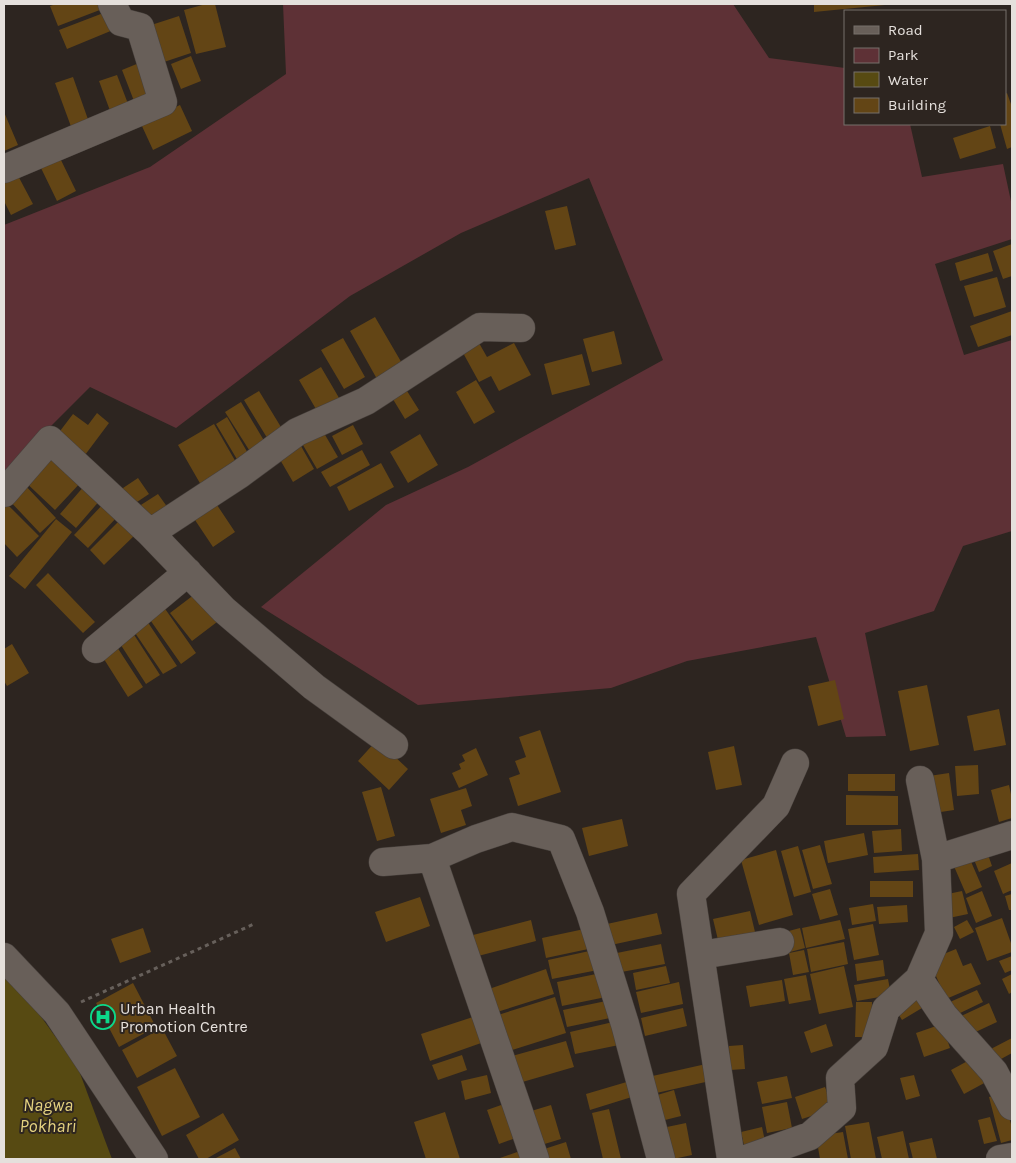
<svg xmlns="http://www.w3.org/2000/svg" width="1016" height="1163" viewBox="0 0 1016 1163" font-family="Karla,sans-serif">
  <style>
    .green { fill: #5e3136 }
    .water { fill: #574a12 }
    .building { fill: #634515 }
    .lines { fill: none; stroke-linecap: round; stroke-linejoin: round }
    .street-casing { stroke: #47403c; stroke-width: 29 }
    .secondary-casing { stroke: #47403c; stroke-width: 29 }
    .path { stroke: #67605b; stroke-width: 3; stroke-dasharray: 4 4; stroke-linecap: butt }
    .street { stroke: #685f59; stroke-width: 28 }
    .secondary { stroke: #685f59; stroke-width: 28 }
    .labels { text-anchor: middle; stroke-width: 4; stroke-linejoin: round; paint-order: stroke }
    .poi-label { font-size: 16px; fill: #e5e0dc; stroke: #2d2520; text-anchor: start }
    .water-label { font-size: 18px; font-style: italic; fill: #e5d280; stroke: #2d2520 }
  </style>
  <rect width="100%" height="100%" fill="#2d2520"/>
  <path class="green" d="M283,4H733L769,58L845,68V124H910L922,177L1003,164L1012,206V239L935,264L964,355L1012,340V531L963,546L934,611L865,633L886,736L846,737L816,637L687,661L611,688L418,705L261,607L386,505L468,467L663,360L589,178L461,233L350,296L176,428L90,387L4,473V225L150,167L286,74Z"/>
  <path class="water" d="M4,977L34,1007L78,1068L112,1159H4Z"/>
  <path class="building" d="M56,4H103L105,8L58,26L50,6Z
    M206,4H215L226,47L196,54L184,10Z
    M814,4H885V5L814,12Z
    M106,12L113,30L67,49L59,30Z
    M179,16L191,53L158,64L145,27Z
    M191,56L201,81L181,89L171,64Z
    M139,63L152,94L134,101L122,70Z
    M117,75L130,109L112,116L99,81Z
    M73,77L90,125L73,132L55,83Z
    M1007,93L1012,107V147L1007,149L1000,124H1005V94Z
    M180,105L192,131L153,150L141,124Z
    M4,112L18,145L4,151Z
    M990,126L996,148L960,159L953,138Z
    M60,158L76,191L57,201L41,168Z
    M15,170L33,204L11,215L4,201V175Z
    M567,206L576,245L555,250L545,211Z
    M1012,244V276L1003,279L993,251Z
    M988,253L993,271L960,281L955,263Z
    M997,277L1006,307L974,317L964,286Z
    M1012,311V335L978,347L970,326Z
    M375,317L403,365L377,379L350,331Z
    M614,331L622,364L592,372L583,339Z
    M343,338L365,377L344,389L321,350Z
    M479,343L487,357L514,343L531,375L499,391L491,376L479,382L462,351Z
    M582,354L590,385L552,395L544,364Z
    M321,367L342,403L320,416L299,380Z
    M476,380L495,412L474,424L456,392Z
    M402,383L419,410L405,419L388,391Z
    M259,391L284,432L269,441L244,400Z
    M241,402L266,444L251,453L225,412Z
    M97,413L109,423L85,455L57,435L73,414L88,425Z
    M227,417L249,455L238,461L216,424Z
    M214,424L237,464L201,485L178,445Z
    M353,425L363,444L342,455L332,436Z
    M321,428L338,457L317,469L300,440Z
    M420,434L438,465L408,483L390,452Z
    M297,439L314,469L293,482L275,451Z
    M49,448L83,480L55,510L21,478Z
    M362,450L370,465L330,487L321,472Z
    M381,463L394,487L349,511L337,487Z
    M138,478L149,494L131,506L120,490Z
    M23,483L56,518L40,533L7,498Z
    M85,485L101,499L76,528L60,514Z
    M158,494L168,508L143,525L133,510Z
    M104,503L118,516L88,548L74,535Z
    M7,504L39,536L17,557L4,543V507Z
    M217,505L235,532L213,547L195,520Z
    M122,518L137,533L104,565L90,550Z
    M56,519L72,532L25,589L9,576Z
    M48,573L95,622L83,633L36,585Z
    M195,594L217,622L192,641L170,613Z
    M161,603L196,653L181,664L146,614Z
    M145,618L177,666L163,674L131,627Z
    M131,630L160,675L146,684L117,639Z
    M12,644L29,673L7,686L4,681V649Z
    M117,647L143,687L128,697L102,656Z
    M835,680L844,719L818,726L808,686Z
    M927,685L939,745L910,751L898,691Z
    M999,709L1006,745L974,751L967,716Z
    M540,730L561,792L518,806L509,778L520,774L515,761L526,757L519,737Z
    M377,740L408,769L389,790L358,761Z
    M734,746L742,785L716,790L708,752Z
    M476,748L488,775L459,788L452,773L461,769L459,764L465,761L462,755Z
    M978,765L979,794L957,796L955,766Z
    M949,773L954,810L934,813L929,776Z
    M848,774H895V791H848Z
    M1009,785L1012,799V818L999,822L991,790Z
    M381,787L395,836L377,841L362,792Z
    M466,788L472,806L461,810L466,825L441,833L430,799Z
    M846,795L898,796V825H846Z
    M622,819L628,846L589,856L582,828Z
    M901,829L902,851L874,853L872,831Z
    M864,833L868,855L828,863L824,841Z
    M820,845L832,884L813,889L802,850Z
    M798,846L811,892L794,897L781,851Z
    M985,846L992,866L979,872L971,852Z
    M776,850L793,915L759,925L741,860Z
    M918,854L919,870L874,873L873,857Z
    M969,857L982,887L966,894L953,864Z
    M1012,863V890L1003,894L994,871Z
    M870,881H913V897H870Z
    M830,889L838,915L820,920L812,894Z
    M962,891L968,914L949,918L943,895Z
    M982,891L992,916L976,923L966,898Z
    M1012,894V910H1009L1005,896Z
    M420,897L430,926L386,942L375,912Z
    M873,904L876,921L852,925L849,908Z
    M907,905L908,922L879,924L877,907Z
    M750,911L755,932L718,940L713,919Z
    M657,913L662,934L611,945L607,924Z
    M1002,918L1012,946V952L987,961L975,928Z
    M531,920L536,941L478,956L473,935Z
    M840,920L845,939L806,948L802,928Z
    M967,920L974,932L960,939L954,927Z
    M873,924L879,955L854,960L848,929Z
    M143,928L151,952L120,963L111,939Z
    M589,928L593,948L546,958L542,938Z
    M800,928L805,948L790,952L785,932Z
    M844,942L848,964L811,972L807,949Z
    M661,944L665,964L616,973L612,954Z
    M956,949L963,966L971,963L981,984L946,999L929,960Z
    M594,950L598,970L552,979L548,960Z
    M804,950L809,972L793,975L789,953Z
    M1012,956V970L1005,973L999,961Z
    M883,960L885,976L857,981L855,964Z
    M666,966L670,983L636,990L633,973Z
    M844,966L853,1007L819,1014L810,974Z
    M546,969L554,994L497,1012L489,989Z
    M601,973L606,997L562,1006L557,982Z
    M1012,974V992L1009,994L1002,979Z
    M806,975L811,1000L789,1004L784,979Z
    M888,979L891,995L857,1001L854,985Z
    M782,980L785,1001L750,1007L746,986Z
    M679,982L683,1004L641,1013L636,992Z
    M133,983L156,1027L119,1047L96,1003Z
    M918,990L927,1005L902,1020L893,1005Z
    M977,990L983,1002L956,1015L950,1002Z
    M555,997L566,1033L509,1051L498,1015Z
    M606,1001L610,1018L567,1027L563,1010Z
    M856,1002H872L871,1037H855Z
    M989,1003L997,1022L967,1036L959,1017Z
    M683,1008L687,1026L645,1036L641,1018Z
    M476,1016L484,1042L430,1061L421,1034Z
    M613,1022L619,1045L575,1054L570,1032Z
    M826,1024L833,1046L811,1053L804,1032Z
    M942,1024L950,1048L924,1057L916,1033Z
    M162,1028L177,1056L137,1078L122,1050Z
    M1012,1038V1053L992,1064L985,1052Z
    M566,1041L574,1067L519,1083L512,1056Z
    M743,1045L745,1069L730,1070L729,1046Z
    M462,1055L467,1070L438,1080L432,1065Z
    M975,1057L988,1081L964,1094L951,1070Z
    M706,1064L710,1081L652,1094L648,1077Z
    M175,1068L200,1117L162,1136L137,1087Z
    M487,1075L491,1093L465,1100L461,1081Z
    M914,1075L920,1096L906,1100L900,1078Z
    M787,1076L792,1098L762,1104L757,1082Z
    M630,1081L635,1096L590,1110L586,1094Z
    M825,1087L833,1109L802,1119L795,1097Z
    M674,1090L681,1116L661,1121L654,1096Z
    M1003,1093L1012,1128V1140L1001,1143L989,1097Z
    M787,1102L792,1128L767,1133L762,1107Z
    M504,1104L516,1138L499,1144L487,1110Z
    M551,1105L561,1139L538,1146L528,1112Z
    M609,1109L621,1159H603L592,1113Z
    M445,1112L460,1159H426L414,1122Z
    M223,1113L239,1140L206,1159H199L186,1135Z
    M990,1117L997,1141L984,1144L978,1120Z
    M869,1122L876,1159H851L845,1126Z
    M686,1123L692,1155L673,1159L662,1128Z
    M762,1127L766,1146L745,1150L741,1132Z
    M903,1131L909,1159H882L877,1137Z
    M843,1132L848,1159H820L816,1136Z
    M932,1138L937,1159H913L909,1143Z
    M566,1142L571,1159H540L538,1151Z
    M235,1148L241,1159H214Z
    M520,1151L523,1159H497Z"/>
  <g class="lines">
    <defs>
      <path id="street" d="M4,169L163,102L140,27L121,22L112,4
        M4,493L50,440L150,533L224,610L314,687L394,745
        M150,533L240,474L297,432L366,401L480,327L521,328
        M96,649L188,572
        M432,858L535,1159
        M936,859L1012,835
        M383,862L432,858L476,839L512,827L561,839L590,912L625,1024L661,1159
        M701,955L780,942
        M4,957L57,1013L154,1159
        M919,979L944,1016L994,1072L1012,1106
        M731,1159L691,894L776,806L795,763
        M746,1159L810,1136L842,1108L840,1078L874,1047L886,1009L919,979L939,933L936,859L920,780"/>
      <path id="secondary" d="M1000,1159L1012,1157"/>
    </defs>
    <use href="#street" class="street-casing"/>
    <use href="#secondary" class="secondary-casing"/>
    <path class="path" d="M81,1002L254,924"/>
    <use href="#street" class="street"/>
    <use href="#secondary" class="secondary"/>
  </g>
  <defs>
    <symbol id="hospital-ring" viewBox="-11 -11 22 22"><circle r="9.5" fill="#2d2520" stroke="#0cd98a" stroke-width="1.5"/><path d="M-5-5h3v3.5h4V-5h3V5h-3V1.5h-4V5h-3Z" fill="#0cd98a"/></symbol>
  </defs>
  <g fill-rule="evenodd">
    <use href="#hospital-ring" x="89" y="1003" width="28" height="28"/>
  </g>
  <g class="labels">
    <g class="poi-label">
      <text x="120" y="1014">Urban Health<tspan x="120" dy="18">Promotion Centre</tspan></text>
    </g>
    <g class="water-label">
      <text x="48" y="1111">Nagwa<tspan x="48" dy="21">Pokhari</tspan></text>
    </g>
  </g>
  <rect width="1016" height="1163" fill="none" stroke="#e5e0dc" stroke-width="10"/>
  <rect x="844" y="10" width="162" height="115" fill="#2d2520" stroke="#77706b"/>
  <rect x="854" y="26" width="25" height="8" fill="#685f59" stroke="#77706b"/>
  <text x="888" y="35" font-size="15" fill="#e5e0dc">Road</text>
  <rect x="854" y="48" width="25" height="15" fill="#5e3136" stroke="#77706b"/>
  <text x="888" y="60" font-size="15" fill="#e5e0dc">Park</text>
  <rect x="854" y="72" width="25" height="15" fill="#574a12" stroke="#77706b"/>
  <text x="888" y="85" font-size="15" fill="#e5e0dc">Water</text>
  <rect x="854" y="98" width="25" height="15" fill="#634515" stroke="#77706b"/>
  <text x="888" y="110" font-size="15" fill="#e5e0dc">Building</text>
</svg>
